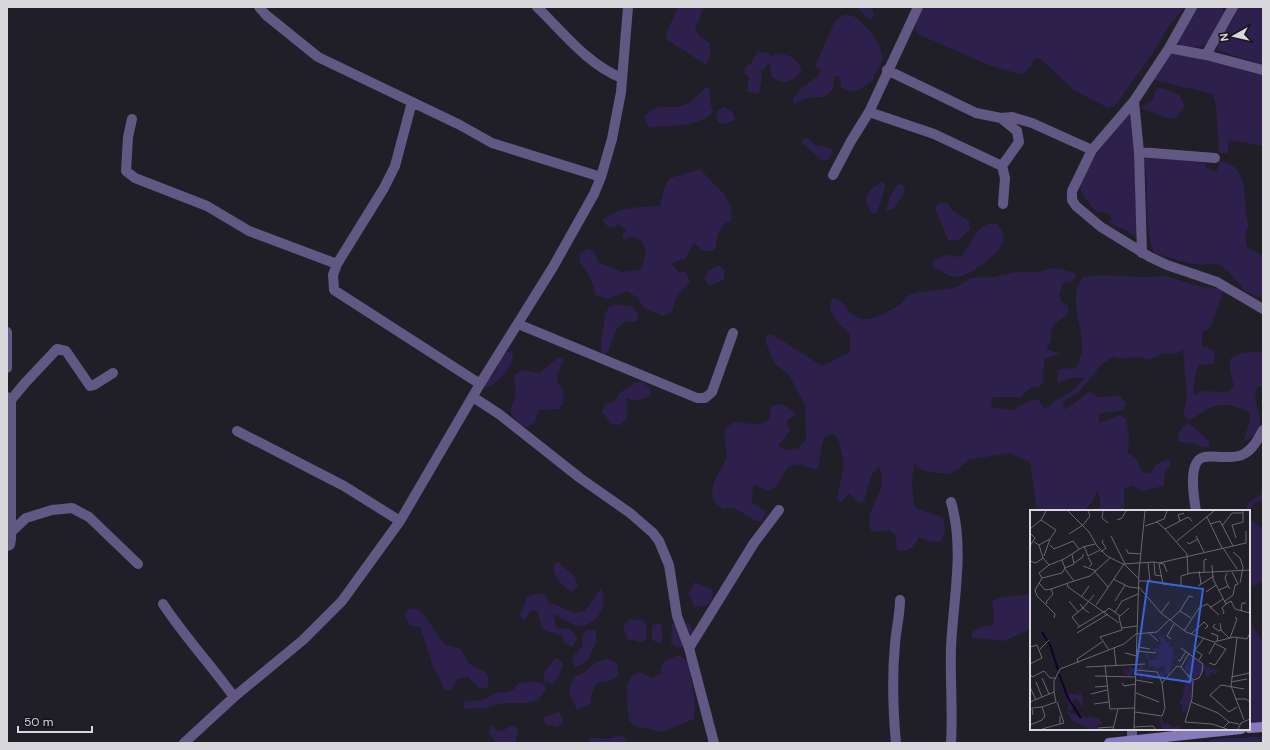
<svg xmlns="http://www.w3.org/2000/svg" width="1270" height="750" viewBox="0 0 1270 750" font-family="'DM Sans',sans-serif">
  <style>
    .green { fill: #2d204d }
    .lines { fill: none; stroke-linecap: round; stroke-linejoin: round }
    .street { stroke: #625884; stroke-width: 10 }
    .secondary { stroke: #8878bd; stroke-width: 10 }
    .inset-river { fill: none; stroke: #10002d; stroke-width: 2 }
    .inset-road { fill: none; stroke: #6a686f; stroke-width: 1 }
    .view { fill: #3963d9; fill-opacity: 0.15; stroke: #3963d9; stroke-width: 2 }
    .inset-edge { fill: none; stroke: #d8d7dc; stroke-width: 2 }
  </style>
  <rect width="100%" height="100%" fill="#201e26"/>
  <path class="green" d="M678,7H704L695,28L699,36L710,43L711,53L706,65L666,39V33Z
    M857,7H871L874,14L871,19L865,16Z
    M923,7H1185L1168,27L1150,57L1115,106L1108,108L1074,90L1041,59L1034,58L1031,66L1024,74C987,69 955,48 921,36L915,31L916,22Z
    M1197,7H1223C1227,17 1214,41 1204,45C1197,49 1186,46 1179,44L1177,40Z
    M1239,7H1263V65L1217,50L1218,40L1230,25Z
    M844,15C847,15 850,15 853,16C864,21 885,47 882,60C880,67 874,72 873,80C860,89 857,95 841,87L840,76L834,77L833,90L823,97L807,98L794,104L793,98L802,88L819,75L821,70L815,66L835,21Z
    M758,52L769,53L772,57L777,53C789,55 798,58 802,70C793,81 783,87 771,76L770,62L764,69L760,70L762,78L759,94L747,92L749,77L744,73L745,67L750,64Z
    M1173,52L1263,74V146L1229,140L1228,153H1219L1216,106L1213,94L1154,80L1153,76Z
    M706,87L710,89V101L713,112C694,130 672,123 649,128L644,117C659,98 670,113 687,104C694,101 700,92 706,87Z
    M1162,88L1179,95L1185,106L1175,119L1167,118L1141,108L1153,99L1156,89Z
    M723,107L732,112L735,117L734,121L723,124L718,122L716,112Z
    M1130,114L1133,134L1140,241L1126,230L1109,223L1112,218L1107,213L1095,211C1091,204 1084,198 1081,191C1075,178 1117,128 1126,116Z
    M804,138H808L815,145L831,148L833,153L828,160H821L802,143Z
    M1146,156L1204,163L1206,167L1216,172L1220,161C1253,166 1241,205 1249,226L1245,233L1247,247L1261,255L1263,252V298L1246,292L1229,272L1217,263C1196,269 1174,258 1154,253C1143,223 1150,190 1144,159Z
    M700,169L724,194L730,204L732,220C720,225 716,235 716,247L712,251H702L698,246L693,244L685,259L676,261L672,264L679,273L684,271L686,272L690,282L677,295L672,312L662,316L643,307L638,298L627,291L608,299L595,295C593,281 588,272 579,261L580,253L588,249L594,251L599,263L622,272L640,270C645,263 648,248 641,241C639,239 635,238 632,236L624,241L622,235L627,230L619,225C611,228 607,228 602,220C622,205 637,208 660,206L664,188L670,178Z
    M881,182L885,184V187L877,213H872C861,198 867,191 881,182Z
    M898,184L904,186L905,190C903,197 897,202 894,209L886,211L889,198Z
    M940,202L949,204L952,210L969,221L970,229C964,236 958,243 948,240L935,208Z
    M987,224H998C1002,231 1006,238 1002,245C997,255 968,277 956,277C948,277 940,270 933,267L932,261L945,255L961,257L978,230Z
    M716,266H720L725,271L724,280L711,285L707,284L704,278L708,271Z
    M1052,268L1072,272L1077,276L1071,282L1063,283L1059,294L1061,301L1068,306V313C1064,318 1053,323 1052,328C1050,331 1052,335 1051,338C1051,343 1047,345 1047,350L1060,353L1058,355L1051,356L1045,358L1043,368L1044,381L1039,387C1031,386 1026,390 1022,397H993L991,407L1014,410C1022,403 1029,400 1039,400L1044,408L1050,406L1055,401L1074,390L1084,378H1072L1058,383V370L1076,367C1079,361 1082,355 1082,349C1084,326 1066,298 1083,277L1102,275L1142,277L1166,276L1202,287L1219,288L1224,290L1210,329L1202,331V346L1214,350L1215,359L1213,364L1199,365L1196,371L1193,395L1202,391L1227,392L1234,386L1230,370V359L1242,353L1263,351V386L1257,387C1256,392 1255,398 1256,403C1261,421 1266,432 1244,441L1250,420L1249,412L1229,405H1220L1209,408L1189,421L1183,415L1187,397L1183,349L1178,353L1162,354L1150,360L1138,357L1120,359L1114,356L1101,365L1079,392L1064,401L1063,409H1066L1090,391L1097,397L1120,396L1126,404L1124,410L1099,414V423L1120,415L1126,419L1129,434L1128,453L1137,459L1142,472L1150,474L1156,465L1167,459L1171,461L1170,467L1165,470L1164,486L1142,491L1131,485L1124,490V511H1099L1100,499L1097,490L1094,499L1085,511H1037L1030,462L1009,453L968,460L957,470L948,474L923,471L914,463L912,482L914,506C923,512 933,513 943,518L945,532L941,541L930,542L919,537C913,548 909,553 897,550L895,534L889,530L872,532C862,513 882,498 882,480C883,476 880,471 879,467L872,474L864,501L858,503L849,493L841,503L837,499L844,464L838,438L832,433L825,437C820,448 821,459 817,470L796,464L787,468L777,486L768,491L753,484L752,502L766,512L761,522C744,518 740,504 723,509L713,501L712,490L714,482L727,457L724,431C736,415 742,425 757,424C761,424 766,421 769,420L771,406L782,404L794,411L795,415L787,421L790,431L778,446L786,450L798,448L806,440L805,405L789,375L774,363L766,343V335L772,334L822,366L850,352V335C842,324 823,314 833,298C846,300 848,318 865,319C876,319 890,311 899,305C904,302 906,296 912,294C934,287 952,295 970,278L993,277L1017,272H1037Z
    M616,304L634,307L638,316L637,321C633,322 628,321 624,323C614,327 611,344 608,353L603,354C599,344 601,340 603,330C606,318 602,309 616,304Z
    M513,350C514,369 501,378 487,388L484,385C487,380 490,378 493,375C500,365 500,353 513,350Z
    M559,357L564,360L557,375V382L563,390V404L559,409L539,410L534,423L527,427C518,424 513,419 510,410C517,399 516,388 514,375L522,370L539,373Z
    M644,382L650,389V397L636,401L627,398V418L620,425L612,424L602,412L605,405L614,402L621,392L634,383Z
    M1189,423L1209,441V448L1201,447L1195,443L1178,442C1178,432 1180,427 1189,423Z
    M1263,493V501L1254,503L1250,509H1246L1249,502Z
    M1251,520L1263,529V582L1252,586L1249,580V523Z
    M558,562L575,577L578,587L571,592C563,585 550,576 554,564Z
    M695,582L711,589L713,593L710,603L705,606L695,607L688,593Z
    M601,588C610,604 596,628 578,626C570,625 561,616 553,614L557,629C567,627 572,629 577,638L573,647L564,643L562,636L543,630L537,611L532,610L524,621L520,615L527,597L538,593L545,595L550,604H554L575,613L585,611Z
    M1031,594V629L1004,641L972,638V632C990,618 998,638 992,601L1003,597Z
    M410,608L417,609L422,612L445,645L459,648C463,653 466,659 470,664C476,672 494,666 487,688H479L468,677L457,679L451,691L444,690L438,674L433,667L420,627L410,626L404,614Z
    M1249,609L1253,627L1263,642V731L1249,724Z
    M630,619L643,620L647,626L646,640L641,642L627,639L623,626Z
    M684,622L689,624L694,633L682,647L677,648L671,643L672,624Z
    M655,624H661L663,636L661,644L652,640V626Z
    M587,630H596C598,647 593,644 590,658L583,664L575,667L572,660L574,655L582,647L583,634Z
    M678,655L688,661L695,704L694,719L662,732L635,726L629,720L627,705V685L632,675L640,672L651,678L660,674L663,662Z
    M555,658L559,659L563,664L559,676L553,684L544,681V672Z
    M609,659L617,664L618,677C597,688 596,673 590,704L577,710L569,693L573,677L582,674L596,662Z
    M534,681L544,684L546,689L538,700L525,703H505L485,708L465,709L463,703C470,700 478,701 485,699C488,698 490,695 493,694C504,689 509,698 518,683Z
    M559,712L562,716L563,723L556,727L545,724L544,717Z
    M512,725L518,729L516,742L496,743L489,733L491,726H494L495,729L502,731Z
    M622,735L626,741L625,743H588L589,739L593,737L605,739Z
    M1252,737H1263V743H1206L1212,739Z"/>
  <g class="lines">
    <path class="street" d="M259,7L266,15L318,57L460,125L492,143L601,177
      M537,7C563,32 588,65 622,78
      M1169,48L1192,7
      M1206,55L1233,7
      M887,70L976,113L1001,118L1012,117L1032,123L1092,150
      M1263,70L1206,55L1169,48L1134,101L1092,150L1072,191V200L1076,206L1101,227L1150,257L1167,265L1217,282L1263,309
      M1134,101L1139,152L1142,253
      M869,112L934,134L1002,166L1005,178L1003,204
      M1001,118L1017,131L1019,142L1002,166
      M132,119L128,137L126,171L135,178L207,206L249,231L337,264L333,275L334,290L480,384
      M1139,152L1215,158
      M833,175L851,141L869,112L918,7
      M337,264L384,188L395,166L412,102
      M518,324L697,398H705L712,392L733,333
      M7,332V368
      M7,397L11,400V539L10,545L7,546
      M473,397L499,414L580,478L630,513L653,533L659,541L669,565L677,616L689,648L714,743
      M11,400L25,383L57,349L66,351L90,386L94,385L113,373
      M237,431L344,486L400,521
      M951,502C965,549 953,600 951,648C950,680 953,711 951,743
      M1196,511C1194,498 1187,461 1204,457C1210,456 1217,457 1223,457C1230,457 1237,458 1244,454C1253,449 1258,439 1263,430
      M10,533L26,518L52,510L72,508L89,517L138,564
      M163,604C184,636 211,665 234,697
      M689,648L754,543L779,510
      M1132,729V743
      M184,743L234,697L303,640L342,601L400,521L480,384L553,267L594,194L601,177L612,139L621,92L628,7
      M896,743C893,711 892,676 895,644C896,629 900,615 900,600"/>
    <path class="secondary" d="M1249,728L1263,727
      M1109,743L1241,729"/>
  </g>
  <g transform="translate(1030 510)">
    <rect width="220" height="220" fill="#201e26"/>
    <path d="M130,126L134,128L135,132L132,133L141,132L138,137H143L142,146L144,144L146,149L143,147L139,166L132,162L134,166L132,170L129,167L130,162L128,163V161L135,162V156L127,158V160L125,156H118L119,151L116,146V144L119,145V150L129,149V141L124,142L123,139L129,138L128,135H133L130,129H127ZM161,146L172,152L174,159V156L176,158L180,155V161L182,158L189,161L184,164L181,162L179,167H176L175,159L167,168H163L154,159ZM111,155L113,159L109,162L122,165L123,167V165V170L115,169L116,164L112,170L109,169L111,165L108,166L104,162L100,166L95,165L93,158L98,161L96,163L100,161L98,159L100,157L108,160ZM157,166L165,171L159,198L155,197L158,200L152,202V195L149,192L152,189ZM48,179L51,183L54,198L45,188L43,191L44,199L37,200L39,193L35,188L40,189L37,183L50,185ZM37,201L50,207L58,208L61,204V207L68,208L73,215L68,214L66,217L69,219H57L56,215L53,217L52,214H48L41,209ZM129,207L132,208L134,215L138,213L143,217L151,216L150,219H132Z" fill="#2d204d"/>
    <path class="inset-river" d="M12,122L20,135L28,160M29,164L38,188L51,208"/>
    <path class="inset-road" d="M38,1L59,22L67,36L77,46L93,54L124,52L134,54L137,62M73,1L72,8L78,13M177,7L192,38M87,10L92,8L96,1M150,11L148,5L154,3M126,12L134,9L137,1M180,14L190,11L203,36M115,16L127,12L135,19L158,7L162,11M192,16L202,3H213M0,19L11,10L16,1M135,19L157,44L158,64M0,23L5,28L0,36M39,24L53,15L60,6L58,1M81,26L95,54M166,26L174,42M206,28L202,15L213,12V1M147,31L184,1M4,32L9,35L13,48L19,55M157,32L159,34L168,29M9,35L20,29L26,20L11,10M20,35L24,39L43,31L49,39M54,36L58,46L70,40M193,38L207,59M96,39L98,43L111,44M71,42L76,38L72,32L73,30M203,42L210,48L213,57L210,73M14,46L20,29M58,47L62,54L59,57M0,51L6,53L13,48M124,52L125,65L132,66M44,53L53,47V44M129,53L216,33V21M129,54L133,74L151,76V66L161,63L220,60M182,55L183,69L196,94L201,91L205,99L220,103M53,56L66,61M35,58L44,54L42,44M169,61L171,74M65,62L78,77M174,62V50L177,49M197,63L195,68L198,76M12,68L9,63L19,55L34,49L53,37L65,34M83,69L99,77L108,78M44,71L60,66L80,48M109,71H120L118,53M9,73L15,80L21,79L44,71L35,59M37,73L38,77L89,113M108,76L131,103L156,122L184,132L204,127L217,129L220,123M168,76L184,66M189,80L198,76L200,79M176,82L186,75M52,86L59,76M39,91L48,102M85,91L95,75M194,92L203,85L205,75L208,74L202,62M17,94L16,92L23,84L21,79M50,94L53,98L64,85M66,95L94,54L108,68M180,97L189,105M150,101L161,108M211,101L212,93H216M75,102L79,98L90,106M85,102L92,91L108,84M131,103L139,92M193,104L194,102L192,98L196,94M24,108L25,104L7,86L5,80L12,68L32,63L35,58L32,50M140,110L150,101L159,86L163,87M190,113L191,120L199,128M185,114L183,117L189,121L191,120M49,116L42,107L53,98L59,103M47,118L75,101M92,118L107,116M154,121L169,98L177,94L181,97L193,89M47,123L78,104M119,123L128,131M181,123L188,126L187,131M161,124L174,112L178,116L175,119M200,128L207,109L205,107M207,128L201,176L214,210M141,129L137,126L144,114M0,137L7,135L12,148L0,154M84,137L86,155M108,137L120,139M151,138L173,154L172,162L169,168L164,170L157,164M10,139L19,130M79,140L70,127L92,120L89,107L99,98M107,141L126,143M95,143L107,146M179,144L185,133M148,150L150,151L156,141M169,150L172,145L165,140L174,128M48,153L47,149L72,132M179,153L185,155L196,139L184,133M75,155L80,199L105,198M56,157L115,154M151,157L159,143M0,164L2,167L14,161L20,168H25M65,166L106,167M201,167L220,163M12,168L19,184M106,170L123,173M6,172L12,187M201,172L217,169M92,173L94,176L106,174M132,173L147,156L151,157L163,172L162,189L155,212L182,214L197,219M0,177L6,190M65,177L77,176M106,183L129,192M61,184L77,180M205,189H216L220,192M0,192L24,182V171L30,159L94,134L106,124L127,122L139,110M27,192L34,213L30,214M161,192L188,203L199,212M64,194L79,192M207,197L199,202L180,185L191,175L214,179M105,202L132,206L135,198L132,173L127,162L107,160M3,205L2,198L12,197M0,215L12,210L15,206L12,197L26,192L24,182M104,217L123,216L125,219M68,218L83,217M193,218L199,212L209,214M12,219L30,214V206M83,219L88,199M104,219L109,62L115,1M208,219L211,213L220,209"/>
    <path class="view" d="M118,71L173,79L160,172L105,164Z"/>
    <rect width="220" height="220" class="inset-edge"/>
  </g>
  <rect width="1270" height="750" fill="none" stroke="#d8d7dc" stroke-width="16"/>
  <g transform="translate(1234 36) rotate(262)" stroke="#17151c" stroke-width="3" paint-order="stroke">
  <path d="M0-3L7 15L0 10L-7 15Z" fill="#d8d7dc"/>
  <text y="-6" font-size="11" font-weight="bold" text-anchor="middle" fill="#d8d7dc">N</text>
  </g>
  <path d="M18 726v6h74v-6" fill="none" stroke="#d8d7dc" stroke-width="2"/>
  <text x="24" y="726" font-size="12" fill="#d8d7dc" stroke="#17151c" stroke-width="3" paint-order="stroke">50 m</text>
</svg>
